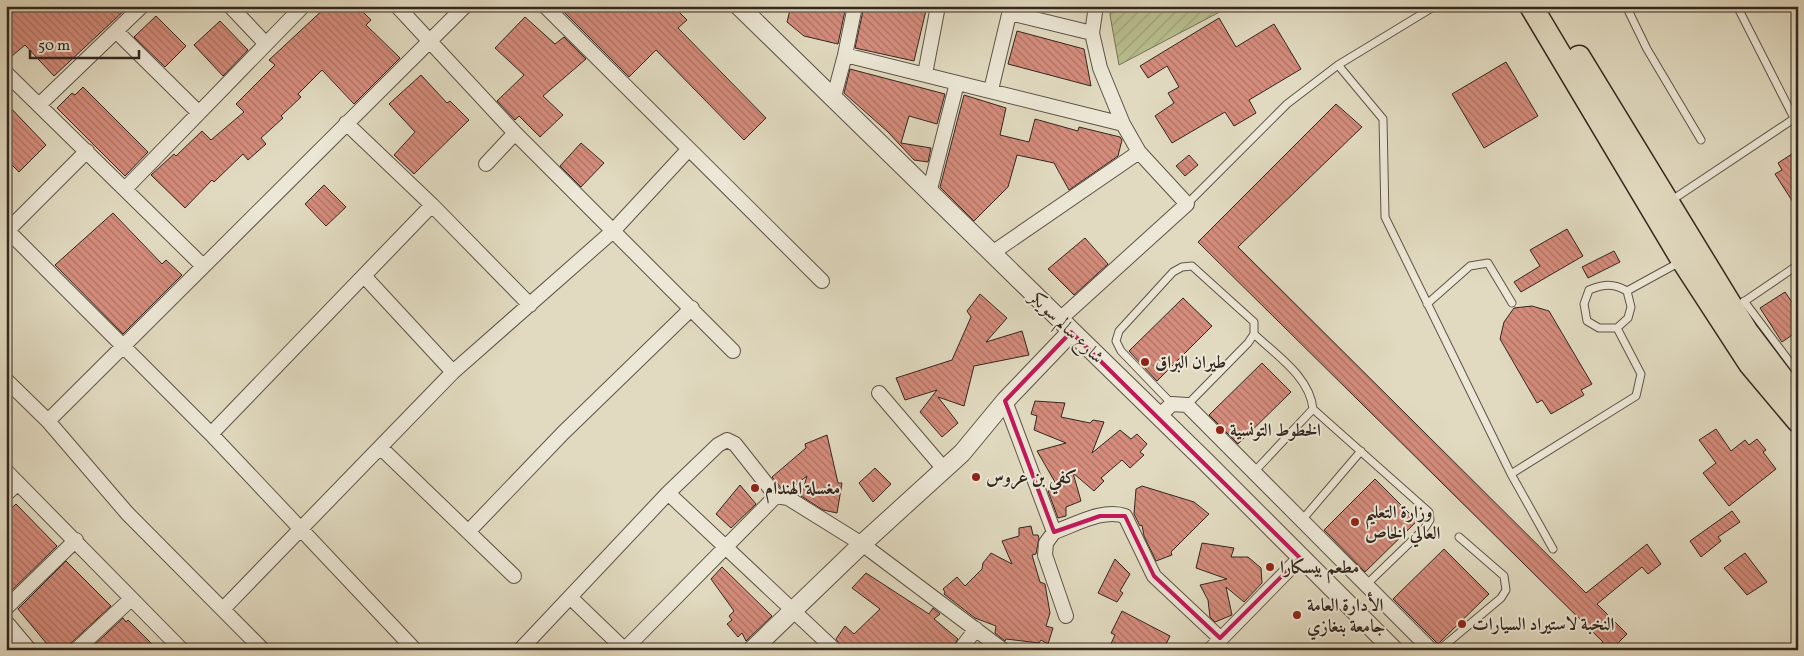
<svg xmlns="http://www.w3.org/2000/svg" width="1804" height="656" viewBox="0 0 1804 656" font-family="Vollkorn,Amiri,serif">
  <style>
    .garden { fill: url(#garden-furrows); stroke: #767256 }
    .building { fill: url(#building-back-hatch); stroke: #33261f }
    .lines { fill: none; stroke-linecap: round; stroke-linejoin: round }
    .service-casing { stroke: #5e5347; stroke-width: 9 }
    .minor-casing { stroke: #5e5347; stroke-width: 16 }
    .tertiary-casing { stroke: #5e5347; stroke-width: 20 }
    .trunk-casing { stroke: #33261f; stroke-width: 25 }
    .service { stroke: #ece7d6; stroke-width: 7 }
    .minor { stroke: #ece7d6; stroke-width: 14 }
    .tertiary { stroke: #ece7d6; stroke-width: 18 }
    .trunk { stroke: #e1dac0; stroke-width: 22 }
    .marked { fill: none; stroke: #c2185b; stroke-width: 4; stroke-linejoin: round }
    .poi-dot { fill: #8f2418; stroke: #ece7d6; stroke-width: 2 }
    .labels { text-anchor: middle; stroke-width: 4; stroke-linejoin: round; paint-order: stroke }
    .street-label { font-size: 18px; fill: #33261f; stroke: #ece7d6 }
    .poi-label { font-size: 18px; font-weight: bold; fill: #33261f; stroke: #ece7d6; text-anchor: start }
  </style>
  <defs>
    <pattern id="garden-furrows" width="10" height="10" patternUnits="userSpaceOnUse" patternTransform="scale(1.25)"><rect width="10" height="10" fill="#b8be8e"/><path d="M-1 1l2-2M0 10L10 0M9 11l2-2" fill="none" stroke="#9fa37a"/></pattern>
    <pattern id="building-back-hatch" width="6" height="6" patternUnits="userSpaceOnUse" patternTransform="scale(1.25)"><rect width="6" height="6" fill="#d58c7c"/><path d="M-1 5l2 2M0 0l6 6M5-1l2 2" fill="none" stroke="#ad7265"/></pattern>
  </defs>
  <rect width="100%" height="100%" fill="#e1dac0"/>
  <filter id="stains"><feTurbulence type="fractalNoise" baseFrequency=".004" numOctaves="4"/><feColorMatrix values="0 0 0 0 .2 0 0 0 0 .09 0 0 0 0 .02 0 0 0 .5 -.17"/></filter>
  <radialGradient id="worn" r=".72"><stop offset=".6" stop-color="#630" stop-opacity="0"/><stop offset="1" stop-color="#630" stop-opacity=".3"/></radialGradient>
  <path class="garden" d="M1111,6H1231L1119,65L1110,15Z"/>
  <path class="building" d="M20,6H129L54,76L25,45L6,61V19Z
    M327,6H357L371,20L366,25L400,58L354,104L322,70L298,94L301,97L281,116L283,118L261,138L266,144L248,160L243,154L214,182L212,180L185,208L151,175L174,154L176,156L202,131L211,140L244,112L236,104L275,65L269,60Z
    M558,6H673L687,20L678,28L766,118L744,140L656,50L629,77Z
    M791,6H846L838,44L804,36L787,22Z
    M864,6H927L914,61L855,48Z
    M156,16L186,46L165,67L134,37Z
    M525,17L555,44L564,37L586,59L543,96L563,115L540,137L519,116L515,120L497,101L524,75L495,48Z
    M1219,18L1236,47L1274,24L1301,69L1249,100L1256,113L1234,126L1225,112L1172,143L1155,116L1174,103L1168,93L1179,87L1167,66L1148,78L1140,66Z
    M220,21L248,50L223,76L194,45Z
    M1017,31L1084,49L1091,86L1008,64Z
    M1506,62L1538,116L1484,148L1452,94Z
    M850,69L945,94L937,124L909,116L901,143L931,148L928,162L914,160L888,132L844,93Z
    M421,75L447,103L450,101L469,120L414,174L394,155L415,132L389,104Z
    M83,87L148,152L125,176L57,108L72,93L75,95Z
    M964,95L1006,108L1000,135L1029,142L1035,119L1078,131L1079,127L1120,137L1122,140L1118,156L1069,190L1054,163L1017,155L1008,187L974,221L940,187Z
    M6,103L46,145L19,172L6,159Z
    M1336,104L1362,127L1238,247L1586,593L1647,544L1661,564L1648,574L1642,567L1597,604L1627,634L1611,650H1595L1603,642L1198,242Z
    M581,143L604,163L581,187L560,166Z
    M1798,150V210L1775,174L1782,170L1778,163Z
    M1189,155L1198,165L1185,176L1176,166Z
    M324,185L346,207L326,226L305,204Z
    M113,213L162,264L166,260L182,275L123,334L55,265Z
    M1567,229L1583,256L1521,292L1514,282L1540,266L1530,250Z
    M1085,238L1108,264L1074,295L1048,269Z
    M1614,251L1620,262L1588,278L1582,267Z
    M1785,292L1798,311V331L1782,342L1760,308Z
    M980,294L1007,318L986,342L1022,331L1029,355L974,366L964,406L938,397L958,423L942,437L920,412L937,390L905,400L896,378L952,360L971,317L967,311Z
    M1183,298L1212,326L1157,381L1129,351Z
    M1532,306L1549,311L1592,384L1581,390L1584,395L1551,414L1542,400L1537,403L1500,339L1504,322L1514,308Z
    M1262,363L1291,392L1238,444L1209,415Z
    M1035,401L1065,403L1061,417L1090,423L1093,420L1104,422L1092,453L1120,430L1131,439L1137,434L1147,444L1140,452L1144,455L1130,468L1122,460L1101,478L1104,481L1094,491L1073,473L1081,501L1066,507V516L1058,518L1048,491L1059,489L1037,451L1066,443L1034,430L1037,416L1031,414Z
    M1716,429L1731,451L1745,440L1749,445L1757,439L1766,450L1763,452L1776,469L1729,506L1703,473L1716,463L1699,440Z
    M827,435L838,483H842L837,513L823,510L801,496L807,476L790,489L781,488L772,477L806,448L805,444Z
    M875,468L891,484L873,502L859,483Z
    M1375,479L1417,521L1365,572L1324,530Z
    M740,485L756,504L731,528L716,514Z
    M1142,486L1194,502L1209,514L1171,552L1172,555L1156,561L1144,536L1142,525L1140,526L1134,514L1136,489Z
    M16,504L57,546L6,596V513Z
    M1732,511L1740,522L1718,537L1721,541L1701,557L1690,541Z
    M1031,526L1033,535H1038L1039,538L1036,554L1032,555L1040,582L1045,584L1050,613L1046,626L1053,628L1048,644L1041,640L1039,643L1006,639L1005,641L995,633L996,626L975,618L944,594L945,592L943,589L957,577L965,586L982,569L983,563L991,553L1012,564L1002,541L1019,536V528Z
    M1202,543L1234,548L1231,557H1248L1261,568L1262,583L1244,602L1226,587L1232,615L1215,622L1210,617L1208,600L1200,585L1227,579L1196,568Z
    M1444,549L1489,594L1438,644L1393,599Z
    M1745,553L1767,582L1747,595L1724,568Z
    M1115,559L1130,574L1120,591L1123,593L1117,602L1098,593Z
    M66,561L111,606L70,644L67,650H52L18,609Z
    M722,567L772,616L746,641L742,633L738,637L727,624L732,620L729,616L734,611L711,579Z
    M866,573L929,614L933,608L940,614L934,619L958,639L951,650L843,649L836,639L845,626L854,634L880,609L852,588Z
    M1122,611L1170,636L1163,650H1108L1115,635L1111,633Z
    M123,618L126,622L128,620L158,650H89Z"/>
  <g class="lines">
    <defs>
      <path id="service" d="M1626,6L1647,49L1701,140
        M1737,6L1794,118
        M1338,65L1383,119L1385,217L1511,474L1553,549
        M1675,198L1798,116
        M1187,204L1287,104L1338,65L1435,6
        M1627,291C1613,283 1604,284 1589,290L1584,304L1587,321L1599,328H1617L1628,318L1631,307L1627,291L1680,262
        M1744,301L1798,373
        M1742,303L1798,265
        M1427,304L1470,266L1488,263L1512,303
        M1254,334C1276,355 1310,377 1313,409
        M1172,404L1121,351L1116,341L1119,331L1173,272L1182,267L1192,266L1254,322V334L1248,343L1187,405
        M1254,472L1313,409L1429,512L1430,520L1424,529L1367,584
        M1511,474L1636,396L1641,374L1617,328
        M1302,520L1361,451
        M1439,650L1501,598L1506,590L1504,576L1459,537"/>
      <path id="minor" d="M230,6L266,44
        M397,6L515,133L733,351
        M545,6L822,281
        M1010,13L1092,33
        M116,31L199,113
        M845,55L1123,124
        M6,73L203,266
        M925,74L938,6
        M991,90L1011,6
        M833,100L845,55L855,6
        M39,105L142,6
        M346,123L432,205L530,305
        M486,164L515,133
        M125,189L303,6
        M929,193L957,83
        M6,229L211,434L415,650
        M8,230L87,151
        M992,253L1139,152
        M365,277L453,372
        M1059,320L1187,204L1139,152L1123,124L1100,68L1092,33L1096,6
        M6,380L48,421
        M879,393L944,469
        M1005,401L1054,532L1046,543L1045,555L1066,616
        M1159,416L1172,404L1187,405L1192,410L1431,650
        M211,434L432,205
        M381,448L514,576
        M6,471L182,650
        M668,493L718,445L727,440L735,444L776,496
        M6,494L18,483
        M468,532L563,433L692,308
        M1054,532C1075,525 1103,508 1125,516L1154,576L1220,638
        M571,598L625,650
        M6,608L76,540
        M223,609L453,372L613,231L688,150
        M76,650L131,599
        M263,650L127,513L48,421L465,6
        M520,650L668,493L835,650
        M624,650L776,496L788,498L862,544L1003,650
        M960,650L976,629
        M1210,650L1300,558"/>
      <path id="tertiary" d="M739,6L1205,461L1394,650
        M6,625L27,650
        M752,650L862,544L962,453L1005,401L1071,332"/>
      <path id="trunk" d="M1531,6L1683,261L1750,364L1798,421
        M1579,57L1747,332L1794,394"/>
    </defs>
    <use href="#service" class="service-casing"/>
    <use href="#minor" class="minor-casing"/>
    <use href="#tertiary" class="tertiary-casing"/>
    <use href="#trunk" class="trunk-casing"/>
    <use href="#service" class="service"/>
    <use href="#minor" class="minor"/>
    <use href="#tertiary" class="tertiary"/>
    <use href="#trunk" class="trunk"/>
  </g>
  <path class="marked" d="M1071,332L1300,558L1220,638L1154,576L1125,516H1100L1054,532L1005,401Z"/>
  <g class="poi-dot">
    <circle cx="1145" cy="362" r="5"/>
    <circle cx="1220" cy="430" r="5"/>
    <circle cx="976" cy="477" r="5"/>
    <circle cx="755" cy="488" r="5"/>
    <circle cx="1355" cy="522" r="5"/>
    <circle cx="1270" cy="567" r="5"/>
    <circle cx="1297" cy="615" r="5"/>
    <circle cx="1462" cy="624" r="5"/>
  </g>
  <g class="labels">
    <g class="street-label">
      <text transform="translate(1067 327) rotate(44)" y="6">شارع سالم سويكر</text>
    </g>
    <g class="poi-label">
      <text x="1155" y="368">طيران البراق</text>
      <text x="1230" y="436">الخطوط التونسية</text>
      <text x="986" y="483">كفي بن عروس</text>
      <text x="765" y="494">مغسلة الهندام</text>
      <text x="1365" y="518">وزارة التعليم<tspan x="1365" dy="21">العالي الخاص</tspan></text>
      <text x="1280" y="573">مطعم بيسكارا</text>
      <text x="1307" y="611">الأدارة العامة<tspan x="1307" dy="21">جامعة بنغازي</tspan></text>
      <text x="1472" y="630">النخبة لاستيراد السيارات</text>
    </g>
  </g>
  <rect width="1804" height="656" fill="none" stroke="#e1dac0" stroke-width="25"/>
  <rect x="8" y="8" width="1789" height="641" fill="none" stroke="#33261f" stroke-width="2.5"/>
  <rect x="12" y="12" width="1779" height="631" fill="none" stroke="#33261f"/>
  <path d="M30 50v8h109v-8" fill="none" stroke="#33261f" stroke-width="2.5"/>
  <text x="38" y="50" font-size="15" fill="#33261f" stroke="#ece7d6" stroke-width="4" paint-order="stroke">50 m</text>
  <rect width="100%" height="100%" filter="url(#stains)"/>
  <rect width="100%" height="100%" fill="url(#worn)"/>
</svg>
